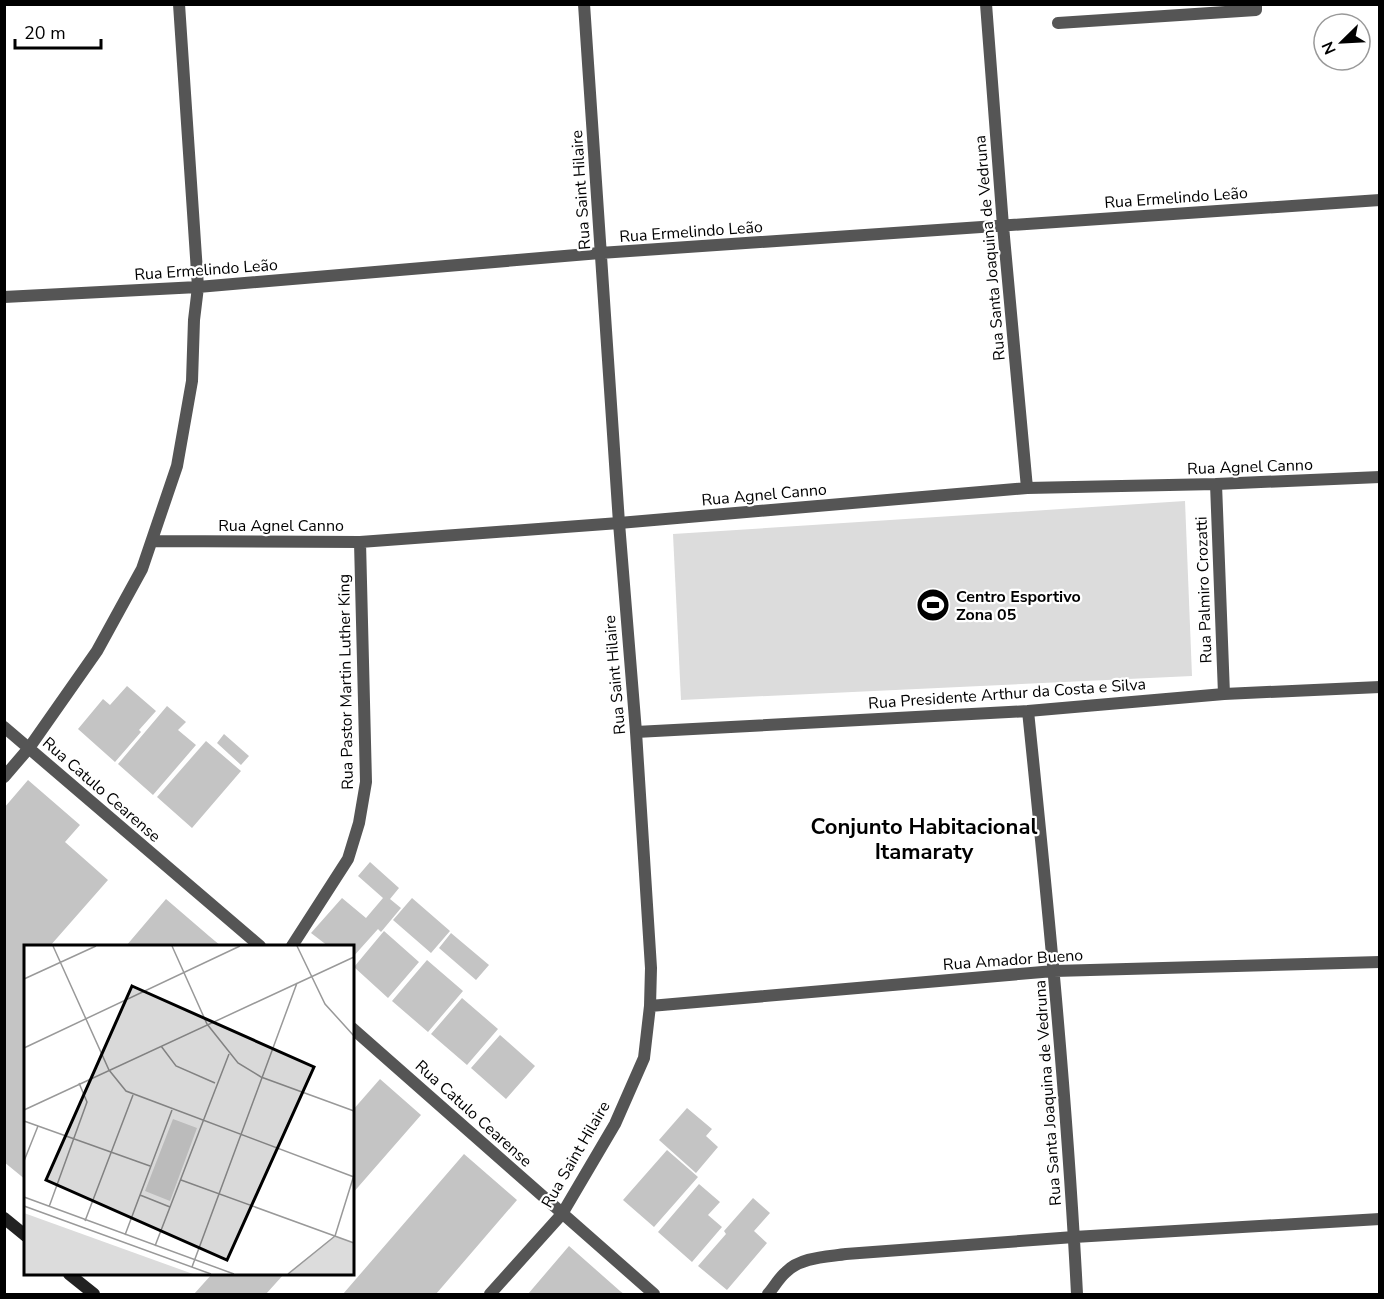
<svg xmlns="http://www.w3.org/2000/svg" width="1384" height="1299" viewBox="0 0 1384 1299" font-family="'Nunito Sans',sans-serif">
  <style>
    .park { fill: #dcdcdc }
    .building { fill: #c4c4c4 }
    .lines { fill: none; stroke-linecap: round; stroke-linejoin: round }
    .service { stroke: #555; stroke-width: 12 }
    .minor { stroke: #555; stroke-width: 12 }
    .secondary { stroke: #222; stroke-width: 12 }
    .labels { text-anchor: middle; stroke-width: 4.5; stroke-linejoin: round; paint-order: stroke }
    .street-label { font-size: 16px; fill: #000; stroke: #fff }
    .poi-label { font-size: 16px; font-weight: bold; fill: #000; stroke: #fff; text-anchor: start }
    .district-label { font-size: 22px; font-weight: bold; fill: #000; stroke: #fff }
    .inset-road { fill: none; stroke: #999; stroke-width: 1.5 }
    .view { fill: #000; fill-opacity: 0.15; stroke: #000; stroke-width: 3 }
    .inset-edge { fill: none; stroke: #000; stroke-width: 3 }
  </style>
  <rect width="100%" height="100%" fill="#fff"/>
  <path class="park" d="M1185,501L1192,676L681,700L673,534Z"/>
  <path class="building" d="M127,686L156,711L139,730L141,732L115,762L78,729L103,699L110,705Z
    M167,706L186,722L178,730L196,745L153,795L118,764Z
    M224,734L249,756L241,765L217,743Z
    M206,741L241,771L192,828L157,797Z
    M28,780L80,825L65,842L108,880L50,946H26V975L23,978L26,980V1180L4,1162V808Z
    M370,862L399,888L390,899L401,908L381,932L378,929L352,958V946H328L311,933L342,898L366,918L383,898L358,876Z
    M412,898L450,931L431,953L393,920Z
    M166,899L209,936L221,946H126Z
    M384,931L419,962L388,998L354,967Z
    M451,933L489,965L476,980L439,948Z
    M427,960L463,991L428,1032L392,1001Z
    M462,998L498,1029L467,1065L431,1034Z
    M500,1035L535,1066L506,1099L471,1068Z
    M380,1079L421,1115L352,1194V1111Z
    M687,1108L712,1129L706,1136L718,1147L696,1173L659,1140Z
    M667,1150L698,1177L654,1227L623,1200Z
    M464,1154L517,1200L436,1294H343Z
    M699,1184L720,1202L708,1215L722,1227L692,1262L658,1232Z
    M753,1198L770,1213L754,1231L767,1243L727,1290L698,1266L726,1234L724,1231Z
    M569,1246L620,1291L624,1294H528Z
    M212,1274H284L266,1294H194Z"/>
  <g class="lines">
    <path class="service" d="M1058,23L1256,10V4"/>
    <path class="minor" d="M986,4L1003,226L1027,488
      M4,297L198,287L600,253L1380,200
      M1216,484L1224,694
      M152,541L360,542L619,523L1027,488L1216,484L1380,477
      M1028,711C1048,905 1067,1099 1077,1294
      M4,727L260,946
      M636,732L1028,711L1224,694L1380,687
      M4,777L29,748L97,651L142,569L177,466L192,381L194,320L198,287L179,4
      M292,946L348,859L359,823L366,782L360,542
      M650,1006L1054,971L1380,962
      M352,1028L654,1294
      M490,1294L562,1214L615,1124L644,1058L650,1006L651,968L636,732L619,523L584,4
      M768,1294C774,1287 779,1278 786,1272C801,1257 826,1257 846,1254L1074,1237L1380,1219"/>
    <path class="secondary" d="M4,1218L26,1236
      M69,1274L94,1294"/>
  </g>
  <defs>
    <symbol id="stadium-disc" viewBox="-11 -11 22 22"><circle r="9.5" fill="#000" stroke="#fff"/><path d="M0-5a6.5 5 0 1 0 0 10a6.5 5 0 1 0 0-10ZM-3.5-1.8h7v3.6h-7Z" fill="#fff"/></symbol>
  </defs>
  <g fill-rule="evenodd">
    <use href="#stadium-disc" x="914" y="586" width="38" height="38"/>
  </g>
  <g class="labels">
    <g class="street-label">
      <text transform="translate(580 190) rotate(-94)" y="6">Rua Saint Hilaire</text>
      <text transform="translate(1176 197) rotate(-4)" y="6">Rua Ermelindo Leão</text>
      <text transform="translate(691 231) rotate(-4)" y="6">Rua Ermelindo Leão</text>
      <text transform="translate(989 248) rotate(-95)" y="6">Rua Santa Joaquina de Vedruna</text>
      <text transform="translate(206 269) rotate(-4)" y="6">Rua Ermelindo Leão</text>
      <text transform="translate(1250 466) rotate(-2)" y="6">Rua Agnel Canno</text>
      <text transform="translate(764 494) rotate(-5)" y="6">Rua Agnel Canno</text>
      <text x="281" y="531">Rua Agnel Canno</text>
      <text transform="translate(1203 590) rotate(-92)" y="6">Rua Palmiro Crozatti</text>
      <text transform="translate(614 675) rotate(-95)" y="6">Rua Saint Hilaire</text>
      <text transform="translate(345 682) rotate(-91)" y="6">Rua Pastor Martin Luther King</text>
      <text transform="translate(1007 693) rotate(-4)" y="6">Rua Presidente Arthur da Costa e Silva</text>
      <text transform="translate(102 789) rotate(41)" y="6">Rua Catulo Cearense</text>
      <text transform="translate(1013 959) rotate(-4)" y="6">Rua Amador Bueno</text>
      <text transform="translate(1047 1093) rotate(-94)" y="6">Rua Santa Joaquina de Vedruna</text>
      <text transform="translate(474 1113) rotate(42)" y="6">Rua Catulo Cearense</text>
      <text transform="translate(575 1154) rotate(-60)" y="6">Rua Saint Hilaire</text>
    </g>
    <g class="poi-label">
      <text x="956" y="602">Centro Esportivo<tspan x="956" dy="18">Zona 05</tspan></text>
    </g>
    <g class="district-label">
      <text x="924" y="834">Conjunto Habitacional<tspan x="924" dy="25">Itamaraty</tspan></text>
    </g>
  </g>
  <g transform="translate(24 945)">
    <rect width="330" height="330" fill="#fff"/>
    <path d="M0,268L169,329H0Z" fill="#dcdcdc"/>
    <path d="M149,174L173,183L146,256L121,246ZM311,291L330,298V329H264Z" fill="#dcdcdc"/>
    <path class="inset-road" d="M29,1L85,125L102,146L330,232M148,1L183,79L214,118L237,132L330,166M273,1L301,59L330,91M0,34L72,1M137,101L152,121L191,138M0,103L216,1M0,165L330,12M0,176L126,221M0,216L14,181M157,235L330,298M116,250L146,262M0,252L210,329M0,261L187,329M25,262L63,157L55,138M61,276L109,150M101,290L148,165M311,291L330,230M131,301L205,109M168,322L273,38M264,329L311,291"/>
    <path class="view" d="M108,41L290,122L203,315L22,235Z"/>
    <rect width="330" height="330" class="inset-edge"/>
  </g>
  <rect width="1384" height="1299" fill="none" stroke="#000000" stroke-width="12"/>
  <g transform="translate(1342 42) rotate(246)"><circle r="28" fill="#ffffff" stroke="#999999" stroke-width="1.5"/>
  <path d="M0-4.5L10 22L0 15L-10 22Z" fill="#000000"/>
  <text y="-9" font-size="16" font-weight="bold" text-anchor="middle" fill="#000000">N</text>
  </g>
  <path d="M15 39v9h86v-9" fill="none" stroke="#000000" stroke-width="3"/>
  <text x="24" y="39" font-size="18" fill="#000000" stroke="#ffffff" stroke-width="4.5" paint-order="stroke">20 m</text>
</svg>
